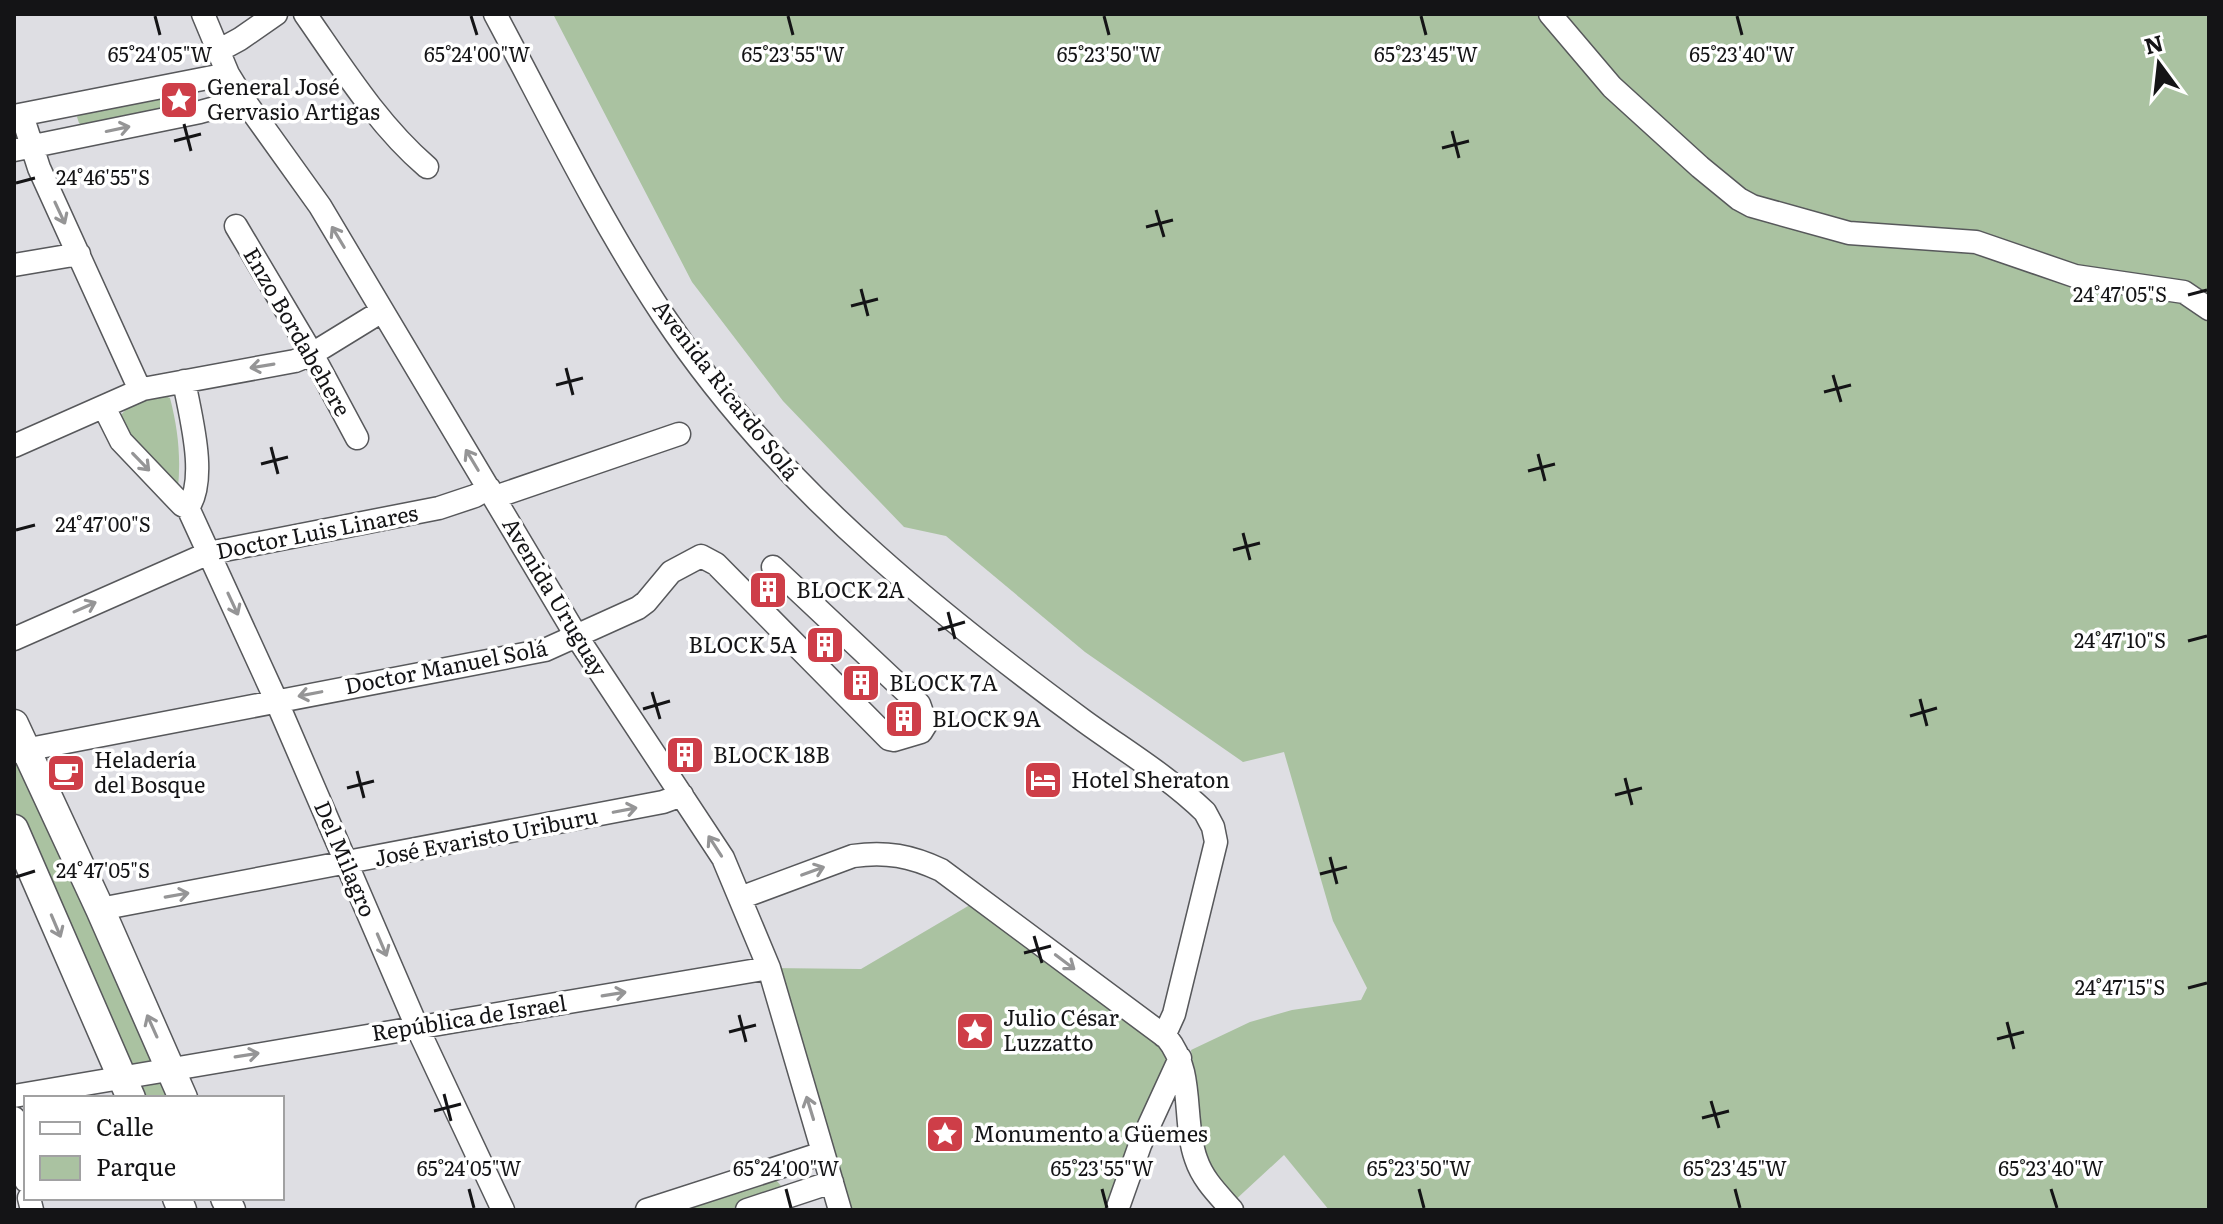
<svg xmlns="http://www.w3.org/2000/svg" width="2223" height="1224" viewBox="0 0 2223 1224" font-family="Literata,serif">
  <style>
    .green { fill: #aac2a1 }
    .lines { fill: none; stroke-linecap: round; stroke-linejoin: round }
    .minor-casing { stroke: #57585b; stroke-width: 25 }
    .major-casing { stroke: #57585b; stroke-width: 31 }
    .minor { stroke: #fff; stroke-width: 22 }
    .major { stroke: #fff; stroke-width: 28 }
    .oneway { stroke: #959596 }
    .ticks { fill: none; stroke: #141416; stroke-width: 3 }
    .labels { text-anchor: middle; stroke-width: 7; stroke-linejoin: round; paint-order: stroke }
    .poi-label { font-size: 22px; fill: #141416; stroke: #fff; text-anchor: start }
    .street-label { font-size: 22px; fill: #141416; stroke: #fff }
    .ticks-label { font-size: 20px; text-anchor: middle; fill: #141416; stroke: #fff; stroke-width: 7; stroke-linejoin: round; paint-order: stroke }
  </style>
  <rect width="100%" height="100%" fill="#dedee3"/>
  <path class="green" d="M553,14H2209V1210H1329L1284,1155L1232,1203L1206,1168L1191,1050L1250,1022L1292,1010L1361,1000L1367,988L1333,921L1284,752L1243,762L1085,652L946,536L904,527L783,401L692,282Z
    M178,91L183,94L185,101L183,109L85,128L79,123L77,117L81,111Z
    M163,395L170,398C178,429 181,456 178,488L124,437L118,419C130,402 143,399 163,395Z
    M14,763L21,764L154,1057L150,1062L133,1066L126,1063L14,814Z
    M980,899L1172,1053L1117,1210H840L769,968L861,969Z
    M160,1083L167,1086L172,1098H141L143,1087Z
    M776,1180L783,1188L779,1194L727,1210H680Z"/>
  <g class="lines">
    <defs>
      <path id="minor" d="M203,14L228,74L244,100L320,206L577,637L723,858L769,968L840,1210
        M305,14C342,67 378,125 427,167
        M495,14C549,115 600,220 663,315C722,404 796,484 876,555C942,614 1012,668 1084,721C1124,750 1169,777 1205,812L1213,827L1216,842L1174,1014L1164,1036
        M1550,14L1612,87L1700,167L1739,199L1752,206L1849,233L1976,242L2075,276L2184,292L2209,309
        M218,51L240,39L276,14
        M22,115L39,168L140,390
        M14,116L228,74
        M14,150L200,112L244,100
        M236,226L312,354L357,438
        M14,265L79,254
        M184,381C190,415 208,478 188,508
        M104,407L121,441L182,505L188,508L276,700L417,1027L503,1210
        M14,446L143,389L295,361L312,354L382,311
        M495,497L679,434
        M14,639L209,553L439,508L475,496L489,488
        M14,752L545,650L638,608L646,602L671,572L701,556L716,564L889,739L894,740L921,732L926,724L919,704L773,567
        M740,898L853,856C886,851 911,856 941,870L1167,1038C1195,1072 1182,1120 1196,1159C1203,1180 1218,1194 1232,1210
        M100,909L663,802L682,795
        M14,1096L769,968
        M14,1118L26,1181
        M29,1198L32,1210
        M647,1210L823,1153
        M747,1210L832,1182
        M1117,1210L1140,1145L1180,1058"/>
      <path id="major" d="M14,724L100,909L183,1098
        M14,829L131,1098
        M177,1198L182,1210
        M225,1198L231,1210"/>
    </defs>
    <use href="#minor" class="minor-casing"/>
    <use href="#major" class="major-casing"/>
    <use href="#minor" class="minor"/>
    <use href="#major" class="major"/>
  </g>
  <defs><path id="oneway-shaft" d="M-6 0H5M1.5-3L5.5 0L1.5 3" fill="none" stroke-width="1.6" stroke-linecap="round" stroke-linejoin="round" transform="scale(2)"/></defs>
  <g class="oneway">
    <use href="#oneway-shaft" transform="translate(118 129) rotate(-12)"/>
    <use href="#oneway-shaft" transform="translate(60 213) rotate(65)"/>
    <use href="#oneway-shaft" transform="translate(338 237) rotate(-121)"/>
    <use href="#oneway-shaft" transform="translate(262 366) rotate(171)"/>
    <use href="#oneway-shaft" transform="translate(472 460) rotate(-121)"/>
    <use href="#oneway-shaft" transform="translate(141 462) rotate(46)"/>
    <use href="#oneway-shaft" transform="translate(233 604) rotate(65)"/>
    <use href="#oneway-shaft" transform="translate(85 607) rotate(-24)"/>
    <use href="#oneway-shaft" transform="translate(310 694) rotate(169)"/>
    <use href="#oneway-shaft" transform="translate(625 810) rotate(-11)"/>
    <use href="#oneway-shaft" transform="translate(715 846) rotate(-123)"/>
    <use href="#oneway-shaft" transform="translate(813 871) rotate(-20)"/>
    <use href="#oneway-shaft" transform="translate(177 895) rotate(-10)"/>
    <use href="#oneway-shaft" transform="translate(56 926) rotate(67)"/>
    <use href="#oneway-shaft" transform="translate(382 945) rotate(67)"/>
    <use href="#oneway-shaft" transform="translate(1065 962) rotate(37)"/>
    <use href="#oneway-shaft" transform="translate(614 994) rotate(-9)"/>
    <use href="#oneway-shaft" transform="translate(152 1026) rotate(-114)"/>
    <use href="#oneway-shaft" transform="translate(247 1055) rotate(-9)"/>
    <use href="#oneway-shaft" transform="translate(810 1108) rotate(-107)"/>
  </g>
  <path class="ticks" d="M155,16L160,35M471,16L477,35M788,16L793,35M1104,16L1109,35M1421,16L1426,35M1737,16L1742,35M184,124L191,151M1452,131L1459,158M174,141L201,134M1442,148L1469,141M16,183L35,178M1156,210L1164,237M1146,227L1173,220M861,289L868,316M2188,295L2207,290M851,306L878,299M566,368L573,395M1833,375L1841,402M556,385L583,378M1824,392L1851,385M271,447L278,474M1538,454L1545,481M261,464L288,457M1528,471L1555,464M16,530L35,525M1243,533L1250,560M1233,550L1260,543M948,612L955,639M938,630L965,622M2188,641L2207,636M652,692L660,719M1920,699L1927,726M643,709L670,701M1910,716L1937,708M357,771L364,798M1625,778L1632,805M347,788L374,781M1615,795L1642,788M1330,857L1337,884M1320,874L1347,867M16,877L35,871M1034,936L1042,963M1024,953L1051,946M2188,988L2207,983M739,1015L746,1042M2007,1022L2014,1049M729,1032L756,1025M1997,1039L2024,1032M444,1094L451,1121M1711,1101L1719,1128M434,1111L461,1104M1702,1118L1729,1111M469,1189L474,1208M786,1189L791,1208M1102,1189L1107,1208M1419,1189L1424,1208M1735,1189L1740,1208M2051,1189L2057,1208"/>
  <defs>
    <symbol id="sight-square" viewBox="-11 -11 22 22"><rect x="-9" y="-9" width="18" height="18" rx="4" fill="#ce3e48" stroke="#fff"/><path d="M0-6L1.8-2.2L6-1.7L2.9 1.2L3.7 5.4L0 3.3L-3.7 5.4L-2.9 1.2L-6-1.7L-1.8-2.2Z" fill="#fff"/></symbol>
    <symbol id="building-square" viewBox="-11 -11 22 22"><rect x="-9" y="-9" width="18" height="18" rx="4" fill="#ce3e48" stroke="#fff"/><path d="M-4-6H4V6H1V3H-1V6H-4ZM-2.5-4.3h1.7v1.8h-1.7ZM.8-4.3h1.7v1.8H.8ZM-2.5-1h1.7V.8h-1.7ZM.8-1h1.7V.8H.8Z" fill="#fff"/></symbol>
    <symbol id="cafe-square" viewBox="-11 -11 22 22"><rect x="-9" y="-9" width="18" height="18" rx="4" fill="#ce3e48" stroke="#fff"/><path d="M-5.5-4.5H6V0H3Q3 3.5 0 3.5H-2.5Q-5.5 3.5-5.5 0ZM3-3.2v2h1.7v-2ZM-6 4.5H4V6H-6Z" fill="#fff"/></symbol>
    <symbol id="hotel-square" viewBox="-11 -11 22 22"><rect x="-9" y="-9" width="18" height="18" rx="4" fill="#ce3e48" stroke="#fff"/><path d="M-6-4.5h1.5V1H6V5H4.5V3h-9V5H-6ZM-4 0a1.8 1.8 0 1 1 3.6 0ZM.5 0V-2.5h3Q6-2.5 6 0Z" fill="#fff"/></symbol>
  </defs>
  <g fill-rule="evenodd">
    <use href="#sight-square" x="157" y="78" width="44" height="44"/>
    <use href="#building-square" x="746" y="568" width="44" height="44"/>
    <use href="#building-square" x="803" y="623" width="44" height="44"/>
    <use href="#building-square" x="839" y="661" width="44" height="44"/>
    <use href="#building-square" x="882" y="697" width="44" height="44"/>
    <use href="#building-square" x="663" y="733" width="44" height="44"/>
    <use href="#cafe-square" x="44" y="751" width="44" height="44"/>
    <use href="#hotel-square" x="1021" y="758" width="44" height="44"/>
    <use href="#sight-square" x="953" y="1009" width="44" height="44"/>
    <use href="#sight-square" x="923" y="1112" width="44" height="44"/>
  </g>
  <g class="labels">
    <g class="poi-label">
      <text x="207" y="95">General José<tspan x="207" dy="25">Gervasio Artigas</tspan></text>
      <text x="796" y="598">BLOCK 2A</text>
      <text x="797" y="653" text-anchor="end">BLOCK 5A</text>
      <text x="889" y="691">BLOCK 7A</text>
      <text x="932" y="727">BLOCK 9A</text>
      <text x="713" y="763">BLOCK 18B</text>
      <text x="94" y="768">Heladería<tspan x="94" dy="25">del Bosque</tspan></text>
      <text x="1071" y="788">Hotel Sheraton</text>
      <text x="1003" y="1026">Julio César<tspan x="1003" dy="25">Luzzatto</tspan></text>
      <text x="973" y="1142">Monumento a Güemes</text>
    </g>
    <g class="street-label">
      <text transform="translate(297 332) rotate(60)" y="8">Enzo Bordabehere</text>
      <text transform="translate(726 390) rotate(52)" y="8">Avenida Ricardo Solá</text>
      <text transform="translate(317 532) rotate(-11)" y="8">Doctor Luis Linares</text>
      <text transform="translate(555 597) rotate(59)" y="8">Avenida Uruguay</text>
      <text transform="translate(446 667) rotate(-11)" y="8">Doctor Manuel Solá</text>
      <text transform="translate(486 837) rotate(-11)" y="8">José Evaristo Uriburu</text>
      <text transform="translate(345 859) rotate(67)" y="8">Del Milagro</text>
      <text transform="translate(469 1018) rotate(-9)" y="8">República de Israel</text>
    </g>
  </g>
  <g class="ticks-label">
    <text x="160" y="62">65°24'05"W</text>
    <text x="477" y="62">65°24'00"W</text>
    <text x="793" y="62">65°23'55"W</text>
    <text x="1109" y="62">65°23'50"W</text>
    <text x="1426" y="62">65°23'45"W</text>
    <text x="1742" y="62">65°23'40"W</text>
    <text x="103" y="185">24°46'55"S</text>
    <text x="2120" y="302">24°47'05"S</text>
    <text x="103" y="532">24°47'00"S</text>
    <text x="2120" y="648">24°47'10"S</text>
    <text x="103" y="878">24°47'05"S</text>
    <text x="2120" y="995">24°47'15"S</text>
    <text x="469" y="1176">65°24'05"W</text>
    <text x="786" y="1176">65°24'00"W</text>
    <text x="1102" y="1176">65°23'55"W</text>
    <text x="1419" y="1176">65°23'50"W</text>
    <text x="1735" y="1176">65°23'45"W</text>
    <text x="2051" y="1176">65°23'40"W</text>
  </g>
  <rect width="2223" height="1224" fill="none" stroke="#141416" stroke-width="32"/>
  <rect x="24" y="1096" width="260" height="104" fill="#ffffff" stroke="#a1a1a2" stroke-width="2"/>
  <rect x="40" y="1122" width="40" height="12" fill="#ffffff" stroke="#a1a1a2" stroke-width="2"/>
  <text x="96" y="1136" font-size="24" fill="#141416">Calle</text>
  <rect x="40" y="1156" width="40" height="24" fill="#aac2a1" stroke="#a1a1a2" stroke-width="2"/>
  <text x="96" y="1176" font-size="24" fill="#141416">Parque</text>
  <g transform="translate(2159 64) rotate(345)" stroke="#ffffff" stroke-width="6" paint-order="stroke">
  <path d="M0-6L14 30L0 20L-14 30Z" fill="#141416"/>
  <text y="-12" font-size="22" font-weight="bold" text-anchor="middle" fill="#141416">N</text>
  </g>
</svg>
